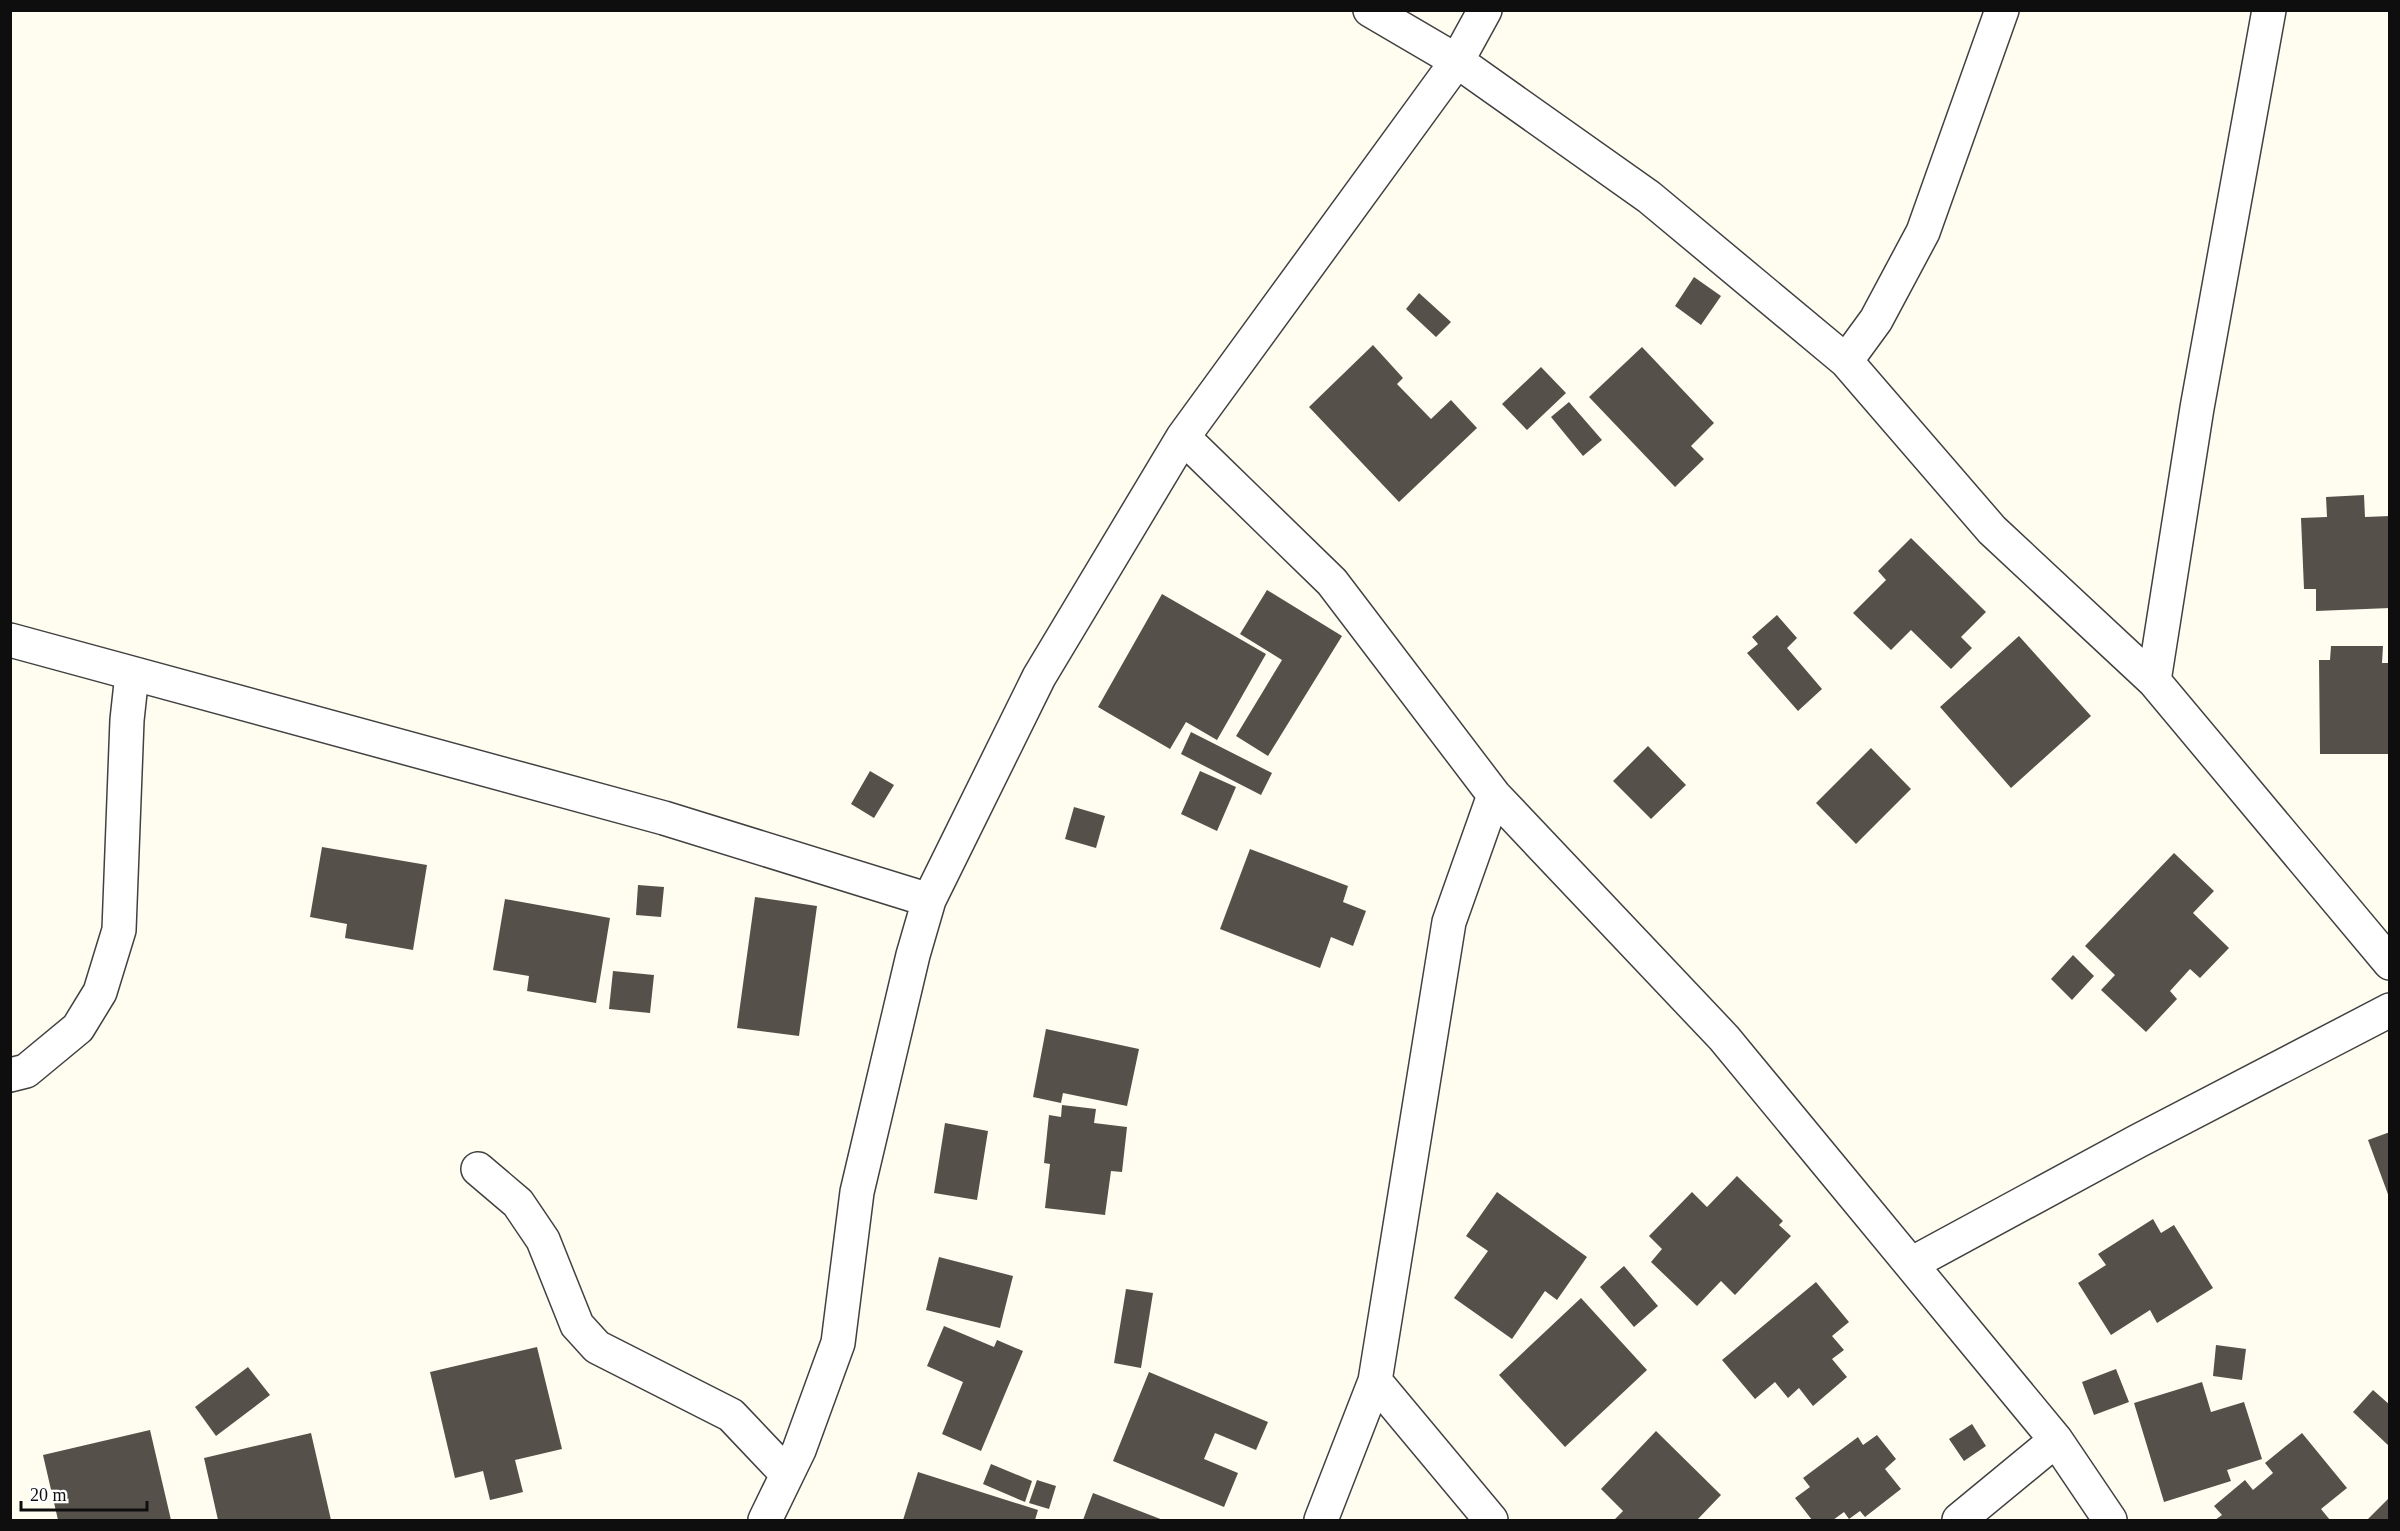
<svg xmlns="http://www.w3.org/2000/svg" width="2400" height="1531" viewBox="0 0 2400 1531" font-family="'Times New Roman',serif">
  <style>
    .building { fill: #56504b }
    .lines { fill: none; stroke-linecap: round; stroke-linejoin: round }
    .street-casing { stroke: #414141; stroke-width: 36 }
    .street { stroke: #fff; stroke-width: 33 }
  </style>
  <rect width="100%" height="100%" fill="#fefdf0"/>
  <path class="building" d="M1694,277L1721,296L1701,325L1675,306Z
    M1419,293L1451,322L1436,337L1406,309Z
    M1373,345L1403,378L1397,384L1431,419L1451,400L1477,428L1399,502L1309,407Z
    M1642,347L1714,423L1691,446L1704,459L1675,487L1589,397Z
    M1541,367L1566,393L1527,430L1502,404Z
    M1569,402L1602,440L1583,456L1551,417Z
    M2364,495L2365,517L2390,516V608L2316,611V589H2304L2301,518L2327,517L2326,497Z
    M1911,538L1986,612L1961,637L1972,648L1951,669L1911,630L1891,650L1853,613L1886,580L1878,571Z
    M1267,590L1342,636L1268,756L1236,736L1282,660L1240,634Z
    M1162,594L1266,654L1217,740L1186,722L1170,749L1098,707Z
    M1777,615L1797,638L1787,648L1822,689L1798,711L1747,653L1758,644L1752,637Z
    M2019,636L2091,716L2011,788L1940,707Z
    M2331,646H2383L2382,663H2390V754H2320L2319,660H2330Z
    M1191,732L1272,773L1261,795L1181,754Z
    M1648,746L1686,785L1651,819L1613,781Z
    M1871,748L1911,789L1856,844L1816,803Z
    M870,771L894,785L874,818L851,804Z
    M1200,771L1236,787L1217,831L1181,814Z
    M1074,807L1105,816L1096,848L1065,839Z
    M322,847L427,865L413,950L345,938L347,924L310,917Z
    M1250,849L1348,886L1343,902L1366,911L1353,946L1331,937L1320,968L1220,929Z
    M2174,853L2214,891L2193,913L2229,948L2200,978L2190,969L2170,991L2177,999L2146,1032L2101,990L2115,975L2085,946Z
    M638,885L664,887L661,917L636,915Z
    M755,897L817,906L799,1036L737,1028Z
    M505,899L610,918L596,1003L527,991L529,976L493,970Z
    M2073,955L2094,976L2072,1000L2051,979Z
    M613,971L654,975L650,1013L609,1009Z
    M1046,1029L1139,1049L1127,1106L1063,1093L1061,1103L1033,1097Z
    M1062,1105L1096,1109L1094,1123L1127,1127L1122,1172L1111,1171L1105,1215L1045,1208L1050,1164L1044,1163L1049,1115L1061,1117Z
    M945,1123L988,1131L977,1200L934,1193Z
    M2390,1132V1197H2389L2368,1140Z
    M1737,1176L1783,1221L1779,1225L1791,1236L1735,1295L1721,1281L1697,1306L1651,1262L1662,1249L1649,1236L1692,1192L1707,1207Z
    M1497,1192L1587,1257L1557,1300L1545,1291L1512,1339L1454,1298L1488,1251L1466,1236Z
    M2153,1219L2161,1233L2174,1225L2213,1288L2157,1323L2150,1310L2111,1335L2078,1283L2106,1265L2098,1254Z
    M939,1257L1013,1276L1000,1328L926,1310Z
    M1624,1266L1658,1306L1634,1327L1600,1287Z
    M1816,1282L1849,1322L1832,1336L1844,1350L1832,1359L1847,1377L1813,1406L1799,1388L1788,1398L1775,1382L1755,1399L1722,1360Z
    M1126,1289L1153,1293L1141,1368L1114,1363Z
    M1581,1298L1647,1370L1565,1447L1499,1375Z
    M944,1326L994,1347L997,1340L1023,1351L981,1451L942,1434L963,1382L927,1366Z
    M2216,1345L2246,1349L2242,1380L2213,1376Z
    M537,1347L562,1449L515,1460L523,1492L490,1500L483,1471L455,1478L430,1372Z
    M248,1367L270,1395L216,1436L195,1407Z
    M2116,1369L2129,1402L2094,1415L2082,1382Z
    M1149,1372L1268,1422L1256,1450L1215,1433L1204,1459L1238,1473L1224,1507L1113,1461Z
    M2202,1382L2211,1412L2244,1402L2262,1459L2227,1470L2231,1481L2164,1502L2134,1403Z
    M2373,1390L2390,1405V1447L2353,1412Z
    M1972,1424L1986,1446L1964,1461L1949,1439Z
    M150,1430L171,1520H58L43,1455Z
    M1656,1431L1721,1495L1697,1520H1614L1623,1511L1601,1489Z
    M311,1433L331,1520H218L204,1458Z
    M2302,1433L2347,1488L2321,1509L2330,1520H2215L2222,1515L2214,1506L2245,1480L2253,1490L2273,1473L2265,1463Z
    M1877,1435L1896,1459L1885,1469L1901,1489L1865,1517L1860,1511L1849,1519L1844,1512L1833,1520H1812L1795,1498L1810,1487L1803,1478L1858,1437L1863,1445Z
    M991,1464L1032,1481L1025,1502L983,1484Z
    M918,1472L1038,1510L1035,1520H903Z
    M1037,1480L1056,1486L1049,1509L1029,1503Z
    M1093,1493L1163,1520H1083Z
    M2390,1497V1520H2367Z"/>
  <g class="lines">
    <defs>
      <path id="street" d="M1370,10L1457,61L1649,197L1846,361L1992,530L2154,681L2390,963
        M1846,361L1876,320L1923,232L2002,10
        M1183,437L1332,582L1494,795L1724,1038L2056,1440L2110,1520
        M10,640L664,818L929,900
        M2154,681L2197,408L2269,10
        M10,1075L26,1071L78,1028L100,992L119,930L127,720L132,674
        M478,1169L518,1203L543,1240L577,1325L597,1347L731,1415L787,1474
        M1911,1264L2138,1141L2390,1010
        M1375,1381L1491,1520
        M765,1520L799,1450L838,1343L857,1192L913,955L929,900L1039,677L1183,437L1457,61L1485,10
        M1321,1520L1375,1381L1449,922L1494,795
        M1959,1520L2056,1440"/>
    </defs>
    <use href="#street" class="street-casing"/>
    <use href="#street" class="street"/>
  </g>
  <rect width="2400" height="1531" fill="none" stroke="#0e0e0e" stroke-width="24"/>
  <path d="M21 1501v9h126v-9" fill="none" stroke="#0e0e0e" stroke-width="3"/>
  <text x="30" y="1501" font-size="18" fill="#0e0e0e" stroke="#ffffff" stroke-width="4.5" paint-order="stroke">20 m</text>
</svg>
